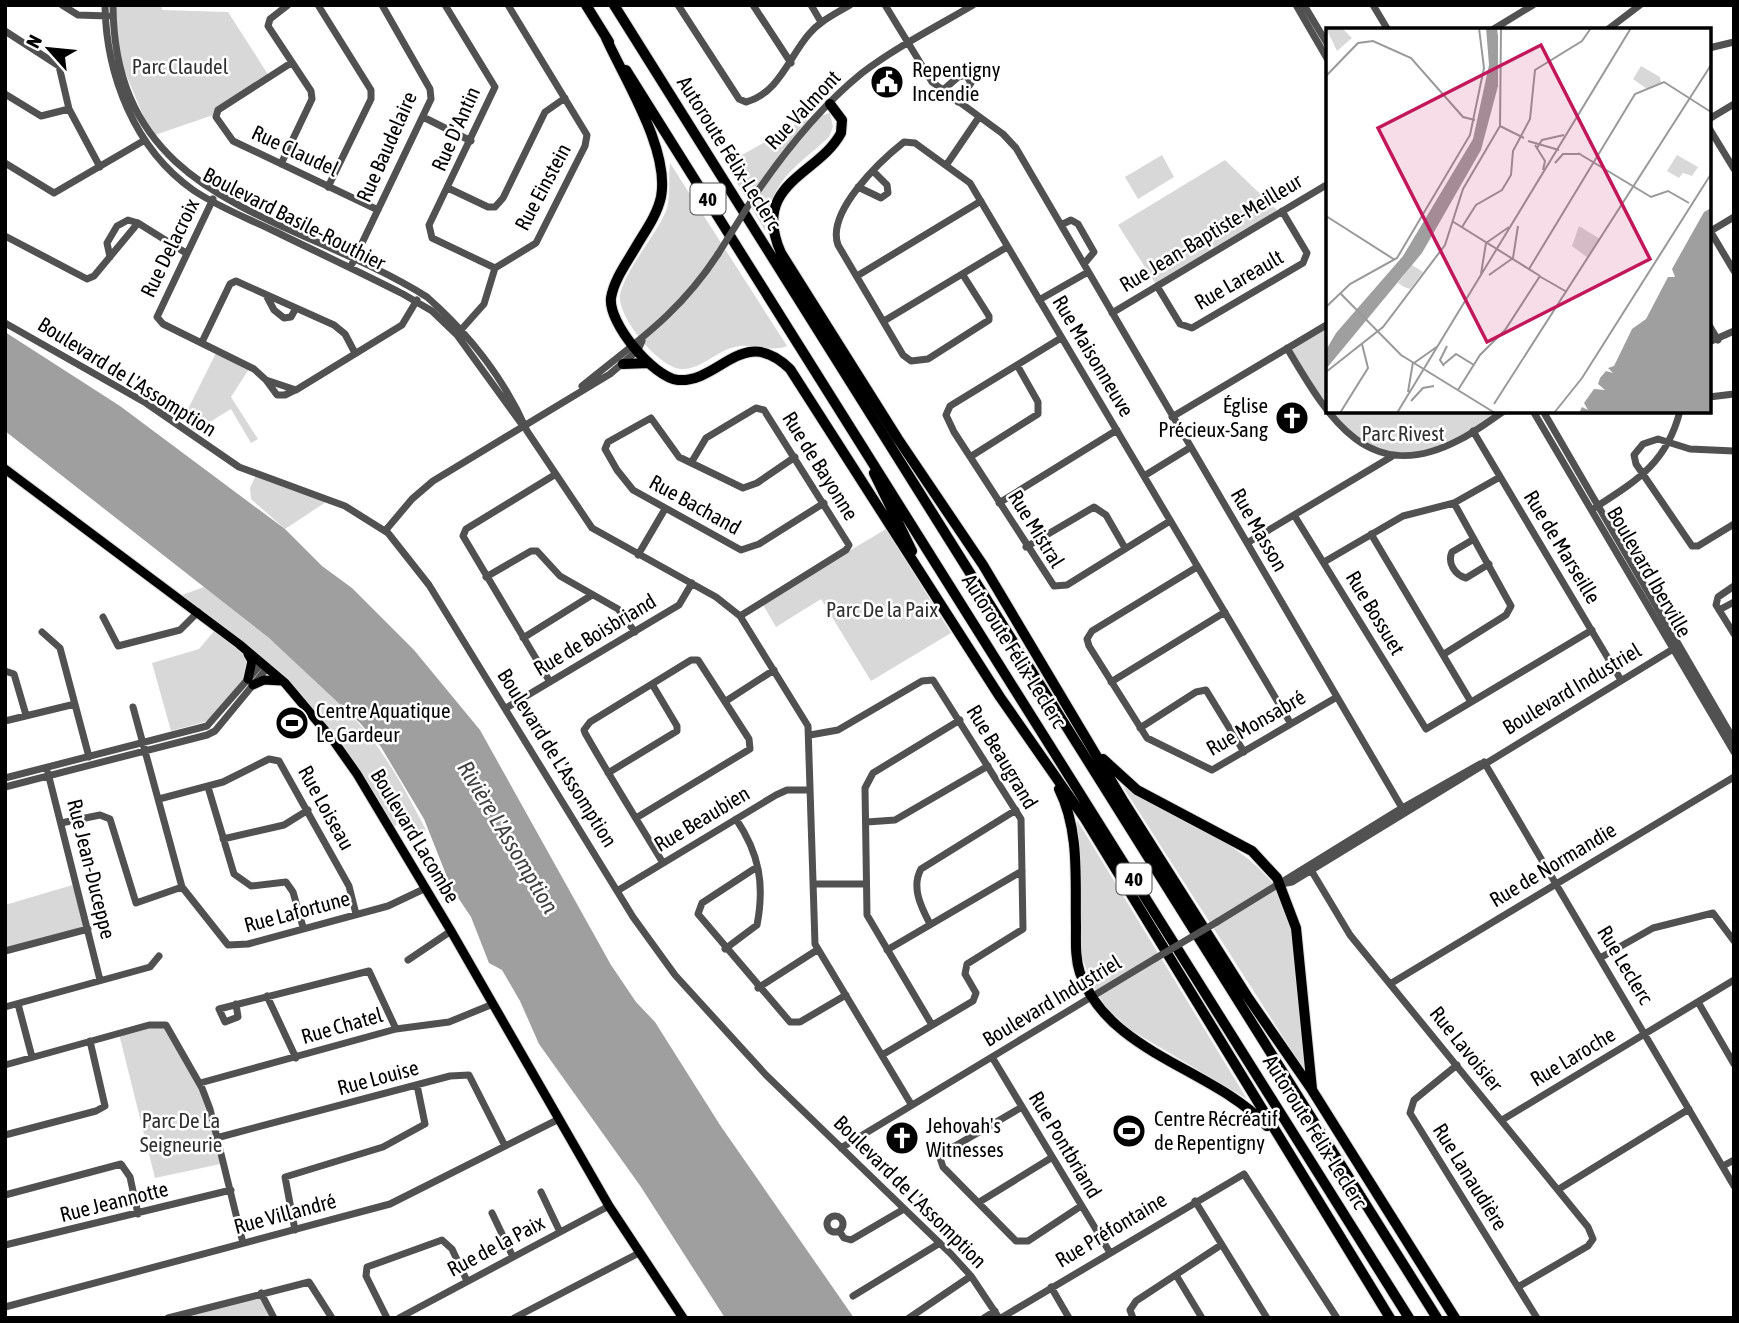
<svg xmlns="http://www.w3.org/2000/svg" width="1739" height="1323" viewBox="0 0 1739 1323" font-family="'Asap Condensed',sans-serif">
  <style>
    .green { fill: #d8d8d8 }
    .water { fill: #9f9f9f }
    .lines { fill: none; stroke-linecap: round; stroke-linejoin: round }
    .major-casing { stroke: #dbdbdb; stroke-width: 11 }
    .highway-casing { stroke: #dbdbdb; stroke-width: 12 }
    .minor { stroke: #515151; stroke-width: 7 }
    .major { stroke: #000; stroke-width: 9 }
    .highway { stroke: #000; stroke-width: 10 }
    .minor-bridge { stroke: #515151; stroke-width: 7 }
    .labels { text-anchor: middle; stroke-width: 5; stroke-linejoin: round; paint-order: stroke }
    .shield { fill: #fff; stroke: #4c4c4c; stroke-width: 2 }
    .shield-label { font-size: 19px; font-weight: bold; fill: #000 }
    .park-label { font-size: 21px; fill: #2f2f2f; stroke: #fff }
    .poi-label { font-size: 21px; fill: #000; stroke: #fff; text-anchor: start }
    .street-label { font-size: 21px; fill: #000; stroke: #fff }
    .water-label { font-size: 23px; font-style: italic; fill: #404040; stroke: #fff }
    .inset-road { fill: none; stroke: #999; stroke-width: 2 }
    .view { fill: #c2185b; fill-opacity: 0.15; stroke: #c2185b; stroke-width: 3.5 }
    .inset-edge { fill: none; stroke: #000; stroke-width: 3.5 }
  </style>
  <rect width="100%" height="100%" fill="#fff"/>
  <path class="green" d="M113,5H161L162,10L228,12L269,76L216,114L152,136L118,56Z
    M830,113L833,127L829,137C792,171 772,178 765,231L726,164L800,122Z
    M1162,155L1174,177L1138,199L1125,177Z
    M1225,160L1277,210L1157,286L1118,225Z
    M670,163L787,346C769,353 754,342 735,347C716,351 701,370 681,369C659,368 617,317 620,295C624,272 656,235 666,211C671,198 668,177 670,163Z
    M1328,324V411H1504C1482,426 1460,441 1434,451C1360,478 1318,401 1287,348Z
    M216,353L249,369L231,397L258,439L251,443L231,409L195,431L182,421Z
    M256,475L329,500L285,529L251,499L250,488Z
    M886,529L951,633L871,681L821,599L776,627L762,603Z
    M204,587C265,634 330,684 377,746C396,772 411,801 426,830L422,834L412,833L406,818L394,827L299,699L241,648L248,662L246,679L208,721L171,731L152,663L199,649L215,630L174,598Z
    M1123,787C1179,818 1265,850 1290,912L1308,1076Z
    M1077,820L1247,1099L1129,1029L1106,1007L1091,982L1081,954Z
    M76,884L88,929L6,951L5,905Z
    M161,1023L203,1089L225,1163L155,1178L119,1034Z
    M262,1293L274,1318H168Z"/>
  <path class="water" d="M5,332L120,406L285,529L322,566L352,588L414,650L480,730L611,965L636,1002L655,1022L720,1125L854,1318H725L641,1187L539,1044L520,1001L502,970L489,963L471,917L451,887L424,819L381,747L360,723L269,638L5,431Z"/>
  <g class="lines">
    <defs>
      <path id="major" d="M5,469L239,644L285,683L333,740L357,774L451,931L609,1206L683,1318
        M248,654L252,661L248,679
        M253,685L264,680L282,681"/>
      <path id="highway" d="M586,5L609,42
        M614,5L1437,1318
        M606,38C625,80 670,150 661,197C657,215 646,230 637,245C628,261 614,279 611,298C608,323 653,377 678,380C720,383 743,323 790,369L1000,697L1085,819L1390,1318
        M626,70L1409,1318
        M830,104L842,120L841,133C819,175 750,183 781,253L898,439L983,565L1124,802L1247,996L1312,1090L1455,1318
        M623,364L649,363
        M874,473L912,551
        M1103,759L1137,790L1252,851L1277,878L1296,928L1312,1089
        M1059,789C1080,831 1075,880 1076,926C1076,942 1075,958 1080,973C1109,1054 1213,1068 1267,1126"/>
    </defs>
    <use href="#major" class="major-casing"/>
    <use href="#highway" class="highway-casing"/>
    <path class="minor" d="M62,5L78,15L108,16
      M105,5C106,76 135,149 193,190C218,207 247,218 274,231C317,252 360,272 403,294L432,311L457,335L523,426
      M113,5C114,206 294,213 427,297C470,335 504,378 527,431L592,528L716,597L740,616L808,726L815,944L911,1104
      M318,5L371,90V99L328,187
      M445,5L495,87L429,225L432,238L495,268L536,243L585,146L587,135L508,5
      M678,5L739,99L746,102C779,93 789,57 809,34C820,21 835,14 850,5
      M753,5L791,63
      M811,5L821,22
      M885,5L932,82L1003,134L1016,148L1405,813
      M1296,5L1328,60
      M1304,5L1328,45
      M1373,5L1388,30
      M1492,30L1533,5
      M1607,30L1640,5
      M5,31L59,66L69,109L100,167
      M1709,48L1734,42
      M291,63L218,110L216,117L233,141L378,210
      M942,91L958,77L966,75L971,83L958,102
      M5,94L41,116L69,109
      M423,117L471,141
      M1709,119L1734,104
      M1709,128L1734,169
      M5,163L54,193L145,140
      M281,164L312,99L311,91L268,26L270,19L288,5
      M947,164L979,117
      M858,187L881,198L888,193L887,185L873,171
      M448,188L488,207H495L503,198L545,112L565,98
      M755,195C785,151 820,107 862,73C896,47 936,27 973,5
      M213,199L157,317L163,324L254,369L266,380L296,390L402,325L417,300
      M1061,225L1071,220L1078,224L1094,252L1084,264
      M1709,229L1734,271
      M1709,232L1734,217
      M5,236L87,279L94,276L138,223L186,253
      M110,257L107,243L117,226L128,220L138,223
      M352,264L431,99L430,89L382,5
      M963,275L989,316V320L928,359L911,361L903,355L838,245C826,212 880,161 904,142L915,143L970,183L1291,724
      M857,276L981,201
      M1157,286L1180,324L1192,328L1303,263L1307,253L1282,211
      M266,295L274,310L284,318L291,317L296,308
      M1039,300L1088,272
      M1112,313L1328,184
      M884,321L1007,247
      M5,323L146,403L239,467L345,506L388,533L429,585L633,917L675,975L766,1075L951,1254L971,1276L999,1318
      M1709,325L1718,340
      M460,331L484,304L495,268
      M1061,338L950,406L946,415L954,432L1054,586L1067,585L1170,521
      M202,342L230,284L236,281L334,325L345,334L355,353
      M1709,342L1734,331
      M1287,348C1328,417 1368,488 1459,440C1475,432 1489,421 1504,411
      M266,380L277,395H285L295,390
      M582,386C636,342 679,314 718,254
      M1709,397L1734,394
      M1533,411L1734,752
      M1543,411L1734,740
      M1172,417L1328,324
      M1473,431L1621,680
      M1734,451L1690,449L1658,439L1643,444L1634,455L1636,464L1692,546H1698L1734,524
      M795,457L757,483L743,488L679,457L651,418L608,442L605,449L617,470L633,490L741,550L759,544L824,503
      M970,457L1038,414V402L1017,365
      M691,463L706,438L756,408L764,410L849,545L846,550L740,616
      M1144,476L1191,447
      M999,503L1117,430
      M1596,507C1638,480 1667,462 1680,411
      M1294,515L1426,729L1592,630
      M385,531L412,499L433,481L610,374L638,350L642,341
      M1371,534L1471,702
      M1474,539L1452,552C1447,563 1455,575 1466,578L1489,564
      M1247,543L1391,457
      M1026,547L1094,507L1106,515L1125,548
      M638,555L665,509
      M1324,562L1403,516L1454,503L1500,477
      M1197,567L1092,631L1087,639L1089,646L1147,738L1212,770L1337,697
      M486,577L531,551H537L560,576L618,609L635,632
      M1734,586L1718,597L1716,605L1734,634
      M1719,610L1734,602
      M103,617L118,646L180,630L198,612
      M42,632L60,648L89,757
      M523,638L592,595
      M1444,654L1506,615L1511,606L1454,503
      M5,671L14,674L26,715
      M550,682L463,536L466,529L556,474
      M1111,682L1225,612
      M726,701L774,670
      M133,707L182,887L228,945L248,944L388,906L426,888
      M506,708L679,605L692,583
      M5,721L75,704
      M1140,728L1196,692L1206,690L1244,752
      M810,735L838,730L922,681L933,680L1021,819L1023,929L967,964L965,974L976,993L973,1001L882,1055
      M1484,762L1734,1186
      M48,773L100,980
      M608,773L677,731V726L652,684
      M5,778L207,726L262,663
      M5,787L207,735L215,731L267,668
      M208,787L234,874L251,886L286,882L293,892L303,927
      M159,799L223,782L269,759L279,761L349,886L356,914
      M636,818L750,749L749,739L698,660H691L590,722L584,730L585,733C610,777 637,820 663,863
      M867,822L895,820L988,766
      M61,823L100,815L110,819L136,903L182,887
      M223,839L284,825L308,810
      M757,867L702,903L698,914L790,1022H800L846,995
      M1311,870L1350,935L1588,1227L1593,1239L1588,1246L1518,1287
      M813,884H866
      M1281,884L1292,882L1678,646
      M617,891L776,795L787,790H809
      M1217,922L1397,811L1480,764
      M930,924C921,907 911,887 921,869L1016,810
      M725,949L757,925C765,884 759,853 736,819
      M887,950L1022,871
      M5,951L88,929
      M1600,958L1653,928L1713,913L1734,941
      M408,960L451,931
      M1390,984L1734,777
      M758,988L817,950
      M267,996L296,1058
      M1698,1002L1734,1064
      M18,1004L32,1057
      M236,1004L238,1017L225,1022L219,1009L369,971L396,1029
      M5,1007L150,967L159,956
      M932,1025L867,915L865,788L873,773L960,720
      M992,1057L1109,1251
      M5,1065L149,1025H166L202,1088L210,1109L243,1243
      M1457,1065L1414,1100L1410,1113L1537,1318
      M200,1083L396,1029L449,1022L493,1004
      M1022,1107L943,1153L940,1158L943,1167L1016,1241H1028L1081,1206
      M1502,1120L1734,980
      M5,1135L96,1111L105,1106L90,1041
      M220,1137L450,1076L469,1075L505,1146
      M841,1148L1156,958
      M1723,1166L1734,1160
      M1559,1189L1689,1109
      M541,1192L560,1232
      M5,1195L121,1164L130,1177L138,1214
      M981,1201L1051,1158
      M1195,1201L1267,1318
      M492,1213L513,1257
      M827 1224a8 8 0 1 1 16 0a8 8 0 1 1-16 0Z
      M295,1230L285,1177L383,1147L425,1124L417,1085
      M839,1231L844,1238L851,1240L904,1209
      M5,1245L231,1190
      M1176,1275L1202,1318
      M1051,1287L1069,1318
      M261,1293L274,1318
      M853,1296L940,1243
      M5,1307L390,1204L559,1119
      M168,1318L309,1282L332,1318
      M387,1318L366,1276L367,1267L442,1240L452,1249L467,1281
      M399,1318L609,1206
      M514,1318L639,1253
      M909,1318L971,1276
      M984,1318L995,1311
      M1001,1318L1244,1174L1337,1318
      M1133,1318L1130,1310L1136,1301L1221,1245"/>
    <use href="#major" class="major"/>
    <use href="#highway" class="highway"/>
    <path class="minor-bridge" d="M718,254L755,195
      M1156,958L1217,922"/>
  </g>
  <defs>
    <symbol id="civic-disc" viewBox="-11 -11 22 22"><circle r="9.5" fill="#000" stroke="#fff"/><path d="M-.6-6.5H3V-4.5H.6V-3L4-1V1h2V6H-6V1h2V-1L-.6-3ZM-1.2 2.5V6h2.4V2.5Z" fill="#fff"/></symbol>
    <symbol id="church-disc" viewBox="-11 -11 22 22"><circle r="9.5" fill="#000" stroke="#fff"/><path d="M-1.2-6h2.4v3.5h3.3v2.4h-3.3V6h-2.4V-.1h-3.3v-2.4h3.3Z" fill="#fff"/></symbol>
    <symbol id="stadium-disc" viewBox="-11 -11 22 22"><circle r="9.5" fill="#000" stroke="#fff"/><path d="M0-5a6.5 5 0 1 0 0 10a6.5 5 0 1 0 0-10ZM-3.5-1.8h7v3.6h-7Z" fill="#fff"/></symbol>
  </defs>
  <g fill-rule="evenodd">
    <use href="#civic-disc" x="868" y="63" width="38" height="38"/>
    <use href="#church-disc" x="1273" y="399" width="38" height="38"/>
    <use href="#stadium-disc" x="273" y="704" width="38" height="38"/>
    <use href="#stadium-disc" x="1110" y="1112" width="38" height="38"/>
    <use href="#church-disc" x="883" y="1119" width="38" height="38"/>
  </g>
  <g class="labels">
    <g class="shield">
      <rect x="690.5" y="183.5" width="35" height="31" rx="5"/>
      <rect x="1116.5" y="863.5" width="35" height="31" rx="5"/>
    </g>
    <g class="shield-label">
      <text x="708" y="206">40</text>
      <text x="1134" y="886">40</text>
    </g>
    <g class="park-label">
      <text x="180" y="74">Parc Claudel</text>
      <text x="1403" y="441">Parc Rivest</text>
      <text x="882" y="617">Parc De la Paix</text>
      <text x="181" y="1128">Parc De La<tspan x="181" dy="24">Seigneurie</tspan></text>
    </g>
    <g class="poi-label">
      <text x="912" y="77">Repentigny<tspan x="912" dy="24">Incendie</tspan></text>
      <text x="1268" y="413" text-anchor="end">Église<tspan x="1268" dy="24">Précieux-Sang</tspan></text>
      <text x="316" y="718">Centre Aquatique<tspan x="316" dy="24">Le Gardeur</tspan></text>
      <text x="1154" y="1126">Centre Récréatif<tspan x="1154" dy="24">de Repentigny</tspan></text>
      <text x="926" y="1133">Jehovah's<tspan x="926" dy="24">Witnesses</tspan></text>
    </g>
    <g class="street-label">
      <text transform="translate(803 110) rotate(-47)" y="7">Rue Valmont</text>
      <text transform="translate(456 129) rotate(-66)" y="7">Rue D'Antin</text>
      <text transform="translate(387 147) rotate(-66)" y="7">Rue Baudelaire</text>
      <text transform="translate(295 151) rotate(25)" y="7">Rue Claudel</text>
      <text transform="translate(729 153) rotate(58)" y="7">Autoroute Félix-Leclerc</text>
      <text transform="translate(543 187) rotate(-62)" y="7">Rue Einstein</text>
      <text transform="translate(294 219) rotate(27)" y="7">Boulevard Basile-Routhier</text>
      <text transform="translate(1211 233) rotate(-31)" y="7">Rue Jean-Baptiste-Meilleur</text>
      <text transform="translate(170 248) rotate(-64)" y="7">Rue Delacroix</text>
      <text transform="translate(1239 280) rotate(-30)" y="7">Rue Lareault</text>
      <text transform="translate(1093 356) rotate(59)" y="7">Rue Maisonneuve</text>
      <text transform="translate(127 377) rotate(32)" y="7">Boulevard de L'Assomption</text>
      <text transform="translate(820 466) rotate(58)" y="7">Rue de Bayonne</text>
      <text transform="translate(695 505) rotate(29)" y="7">Rue Bachand</text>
      <text transform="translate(1036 529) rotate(58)" y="7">Rue Mistral</text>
      <text transform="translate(1259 530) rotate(60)" y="7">Rue Masson</text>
      <text transform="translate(1562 547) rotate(59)" y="7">Rue de Marseille</text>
      <text transform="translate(1649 572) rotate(60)" y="7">Boulevard Iberville</text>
      <text transform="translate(1375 613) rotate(59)" y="7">Rue Bossuet</text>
      <text transform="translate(595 635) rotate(-31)" y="7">Rue de Boisbriand</text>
      <text transform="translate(1014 651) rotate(58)" y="7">Autoroute Félix-Leclerc</text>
      <text transform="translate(1572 689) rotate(-31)" y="7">Boulevard Industriel</text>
      <text transform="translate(1256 723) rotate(-30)" y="7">Rue Monsabré</text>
      <text transform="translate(1002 757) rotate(59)" y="7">Rue Beaugrand</text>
      <text transform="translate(557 758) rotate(58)" y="7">Boulevard de L'Assomption</text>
      <text transform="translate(326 808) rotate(61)" y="7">Rue Loiseau</text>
      <text transform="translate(702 819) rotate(-31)" y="7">Rue Beaubien</text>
      <text transform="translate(415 836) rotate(59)" y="7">Boulevard Lacombe</text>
      <text transform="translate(1553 865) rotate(-31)" y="7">Rue de Normandie</text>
      <text transform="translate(91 869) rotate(76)" y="7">Rue Jean-Duceppe</text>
      <text transform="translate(297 912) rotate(-15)" y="7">Rue Lafortune</text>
      <text transform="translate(1625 965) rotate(59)" y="7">Rue Leclerc</text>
      <text transform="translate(1052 1001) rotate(-31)" y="7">Boulevard Industriel</text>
      <text transform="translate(342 1026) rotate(-16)" y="7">Rue Chatel</text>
      <text transform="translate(1466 1049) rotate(51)" y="7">Rue Lavoisier</text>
      <text transform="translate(1573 1057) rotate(-31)" y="7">Rue Laroche</text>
      <text transform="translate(378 1078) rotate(-15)" y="7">Rue Louise</text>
      <text transform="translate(1315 1132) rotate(58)" y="7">Autoroute Félix-Leclerc</text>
      <text transform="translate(1065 1145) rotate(59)" y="7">Rue Pontbriand</text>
      <text transform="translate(1470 1177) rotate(58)" y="7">Rue Lanaudière</text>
      <text transform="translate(910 1192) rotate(45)" y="7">Boulevard de L'Assomption</text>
      <text transform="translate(114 1202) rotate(-14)" y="7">Rue Jeannotte</text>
      <text transform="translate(285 1214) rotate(-15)" y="7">Rue Villandré</text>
      <text transform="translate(1111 1230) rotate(-31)" y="7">Rue Préfontaine</text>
      <text transform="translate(496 1246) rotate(-28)" y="7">Rue de la Paix</text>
    </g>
    <g class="water-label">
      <text transform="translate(508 837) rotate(59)" y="8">Rivière L'Assomption</text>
    </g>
  </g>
  <g transform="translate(1326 28)">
    <rect width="385" height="385" fill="#fff"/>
    <path d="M0,0H16L26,10L11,23ZM315,38L334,49L335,55L321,61L307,51ZM351,127L372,139L366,148L357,145L353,150L341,143ZM253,198L274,211L262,230L246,218ZM86,237L97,244L84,261L78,259L72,255Z" fill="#d8d8d8"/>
    <path d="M160,0H171L172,8V58L155,122L96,225L0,341V322L10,305L77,228L147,111L163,37ZM385,180V385H253L256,379L262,382L258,375L268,361L279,362L272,356L274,350L280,343L287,345L282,340L288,338L306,301L320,291L342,249H349L346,241L378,184Z" fill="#9f9f9f"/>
    <path class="inset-road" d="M0,48L32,15L47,13L85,30L137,89L149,92M174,98L198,110M202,113L233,122M209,117L219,133L217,142M211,120L216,112L238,107M252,125L325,169L342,163L363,175M229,135L237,126H254M0,188L69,232M126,193L214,248M136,199L150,177L176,162L185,147L187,123L204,91L209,42L256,13L265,0M203,241L309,66L338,54L385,84M155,246L160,215L183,199M163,247L187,230L192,198M213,248L241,264M14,265L75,327L169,385M0,279L24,256L71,230L144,107L158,40L153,0M88,335L112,318M118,336L130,326L148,337M118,338L114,332L121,318M0,344L57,299L119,217L137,161L174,98L175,0M132,362L154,327L179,302L214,248M82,364L87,334M85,373L97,360L108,358M168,376L385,37M14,385L42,340L36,316M71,385L305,0M228,385L256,350L385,146"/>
    <path class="view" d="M215,17L324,231L161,314L52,100Z"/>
    <rect width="385" height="385" class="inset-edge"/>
  </g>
  <rect width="1739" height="1323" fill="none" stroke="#000000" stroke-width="14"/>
  <g transform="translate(49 49) rotate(297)" stroke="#ffffff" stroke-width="5" paint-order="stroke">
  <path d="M0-5L12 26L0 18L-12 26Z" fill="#000000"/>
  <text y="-10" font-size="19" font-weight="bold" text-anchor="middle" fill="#000000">N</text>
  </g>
</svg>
